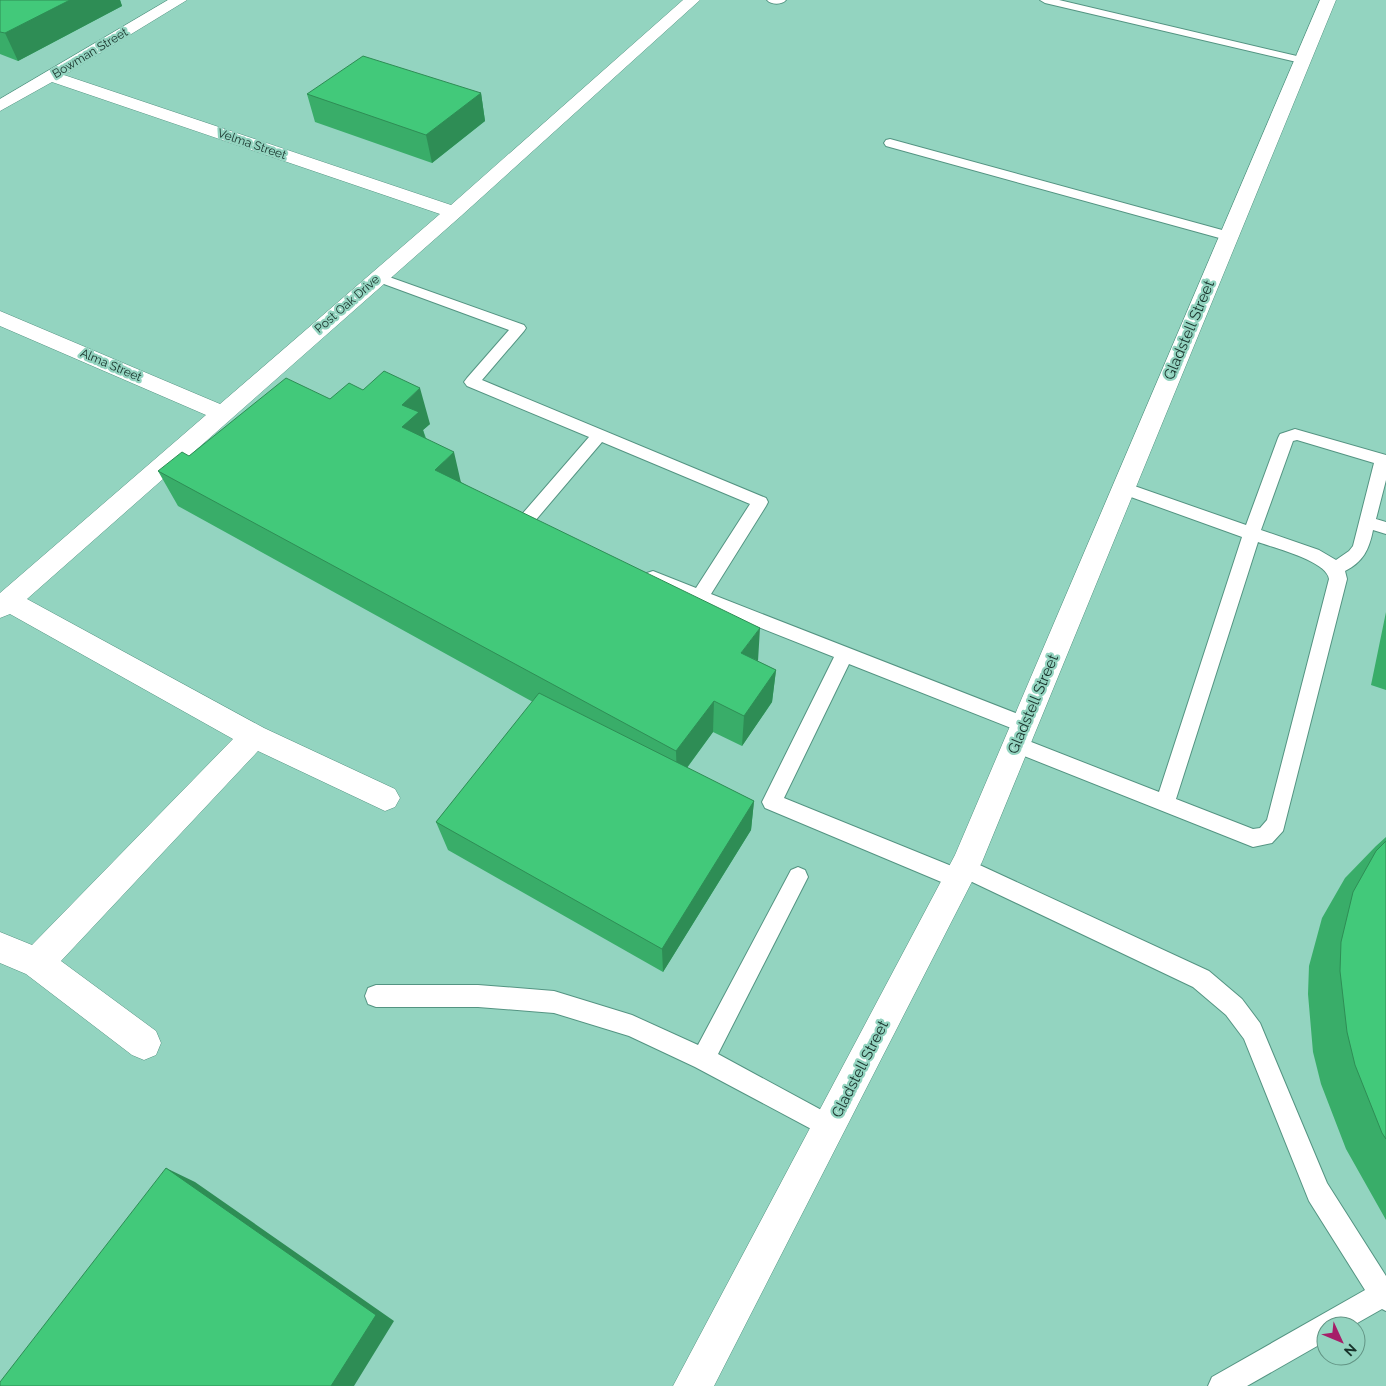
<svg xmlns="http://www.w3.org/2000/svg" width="1386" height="1386" viewBox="0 0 1386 1386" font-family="Raleway,sans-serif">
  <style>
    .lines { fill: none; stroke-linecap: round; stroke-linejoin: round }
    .service-casing { stroke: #549482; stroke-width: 2 }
    .minor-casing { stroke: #549482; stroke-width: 1 }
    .tertiary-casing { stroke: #549482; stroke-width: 1 }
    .service { fill: #fff; fill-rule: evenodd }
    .minor { fill: #fff; fill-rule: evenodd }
    .tertiary { fill: #fff; fill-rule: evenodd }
    .wall { fill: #39ad69 }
    .shaded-wall { fill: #2e8d55 }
    .building { fill: #42c97a; stroke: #2e8d55 }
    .labels { text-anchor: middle; stroke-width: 4.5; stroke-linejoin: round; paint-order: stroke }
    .far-street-label { font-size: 12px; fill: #18332b; stroke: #93d4c0 }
    .street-label { font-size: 15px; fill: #18332b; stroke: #93d4c0 }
  </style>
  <rect width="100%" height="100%" fill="#93d4c0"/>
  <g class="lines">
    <defs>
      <path id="service" d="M767,0H786C782,5 771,5 767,0Z
        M1040,0H1059L1301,57L1307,60L1301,63L1045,3Z
        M890,139L1233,233L1235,236L1233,239H1223L886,146L884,143L886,140Z
        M378,273L524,325L526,328L524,331L482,380L766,498L768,502L766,506L711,594L1031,719L1034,725L1031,731L1024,733L849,664L784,798L954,867L957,861L964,858L971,861L1209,971L1242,999L1260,1023L1327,1183L1386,1276V1311L1382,1309L1352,1326H1326V1341L1247,1386H1208L1212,1377L1365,1290L1309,1201L1244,1039L1226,1015L1193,987L968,880L965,886L958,889L765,808L762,802L834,657L647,583L644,578L647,573L653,571L696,588L750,504L602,442L529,528L523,530L517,528L515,524L517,520L589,437L467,386L464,382L467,378L509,330L373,280L371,277L373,274Z
        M1295,429L1386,455V480L1376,519L1386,522V534L1373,530C1369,550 1363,562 1345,571L1347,579L1283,831L1272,843L1253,847L1009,750L1006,744L1009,738L1016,736L1159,792L1242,537L1117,492L1115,488L1117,484L1123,482L1246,525L1278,438L1280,434ZM1297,440L1374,463L1353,546L1349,551L1336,560L1319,550L1261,530L1293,441ZM1258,542C1274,548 1327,561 1329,579L1267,820L1260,828L1253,829L1176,799Z
        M798,867L805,870L808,877L718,1054L838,1119L842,1127L838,1135L830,1139L695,1067L629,1036L554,1013L478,1007H376L368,1004L365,996L368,988L376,985H478L554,991L632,1015L698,1045L791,870Z"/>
      <path id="minor" d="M168,0H187L64,75L451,205L683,0H700L461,216L27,599L264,728L395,789L400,798L395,807L385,811L258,751L61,961L156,1031L161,1043L156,1055L144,1060L132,1055L26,974L0,963V932L32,945L233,739L10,614L0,618V593L206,415L0,326V311L220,404L440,214L52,82L0,111V99Z"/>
      <path id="tertiary" d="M1320,0H1336L982,862L714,1386H673L955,855Z"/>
    </defs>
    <use href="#service" class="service-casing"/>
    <use href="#minor" class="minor-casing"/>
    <use href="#tertiary" class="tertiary-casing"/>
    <use href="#service" class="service"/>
    <use href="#minor" class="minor"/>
    <use href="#tertiary" class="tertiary"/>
  </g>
  <path class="wall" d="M0,0H120L122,6L18,61L0,54Z
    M481,93L485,121L432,163L315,122L307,94Z
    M330,399L430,424L423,430L426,438L461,482L757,661L776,670L772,702L742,746L713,732L687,768L754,801L751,830L663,972L448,850L436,822L533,702L178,506L158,471L189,456Z
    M1386,612V690L1371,685Z
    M1386,837V1220L1346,1149L1321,1084L1313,1052L1308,994L1309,966L1322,918L1345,878L1376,846Z"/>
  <path class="shaded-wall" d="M70,0H120L122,6L18,61L5,33Z
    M481,93L485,121L432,163L426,135Z
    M420,388L430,424L423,430L428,448L402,427V405Z
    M454,452L462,487L435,470Z
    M760,628L758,661L741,653Z
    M776,670L772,702L742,746L744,716Z
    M714,701L713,732L677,781L676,751Z
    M754,801L751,830L663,972L662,949Z
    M166,1168L195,1182L394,1321L354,1386H331Z"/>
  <path class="building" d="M0,0H70L5,33L0,32Z
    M363,56L481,93L426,135L307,94Z
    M384,371L420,388L402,405L419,412L402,427L454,452L435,470L760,628L741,653L776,670L744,716L714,701L676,751L158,471L182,452L189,456L286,378L330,399L349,383L363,390Z
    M539,693L754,801L662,949L436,822Z
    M1386,841V1139L1382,1133L1355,1065L1347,1032L1340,971L1341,942L1353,892L1376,851Z
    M166,1168L376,1315L331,1386H0V1382Z"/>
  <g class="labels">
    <g class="far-street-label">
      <text transform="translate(90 53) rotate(-31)" y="4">Bowman Street</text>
      <text transform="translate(252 144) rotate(19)" y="4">Velma Street</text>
      <text transform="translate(347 304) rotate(-41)" y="4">Post Oak Drive</text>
      <text transform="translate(111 365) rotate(23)" y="4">Alma Street</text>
    </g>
    <g class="street-label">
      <text transform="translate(1189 330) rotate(-67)" y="5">Gladstell Street</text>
      <text transform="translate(1033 704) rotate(-67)" y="5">Gladstell Street</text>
      <text transform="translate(860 1069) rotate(-63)" y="5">Gladstell Street</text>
    </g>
  </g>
  <g transform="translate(1341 1341) rotate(134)"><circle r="24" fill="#93d4c0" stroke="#629484"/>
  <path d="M0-4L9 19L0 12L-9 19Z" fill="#a61e68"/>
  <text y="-8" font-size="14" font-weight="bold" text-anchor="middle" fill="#18332b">N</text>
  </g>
</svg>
